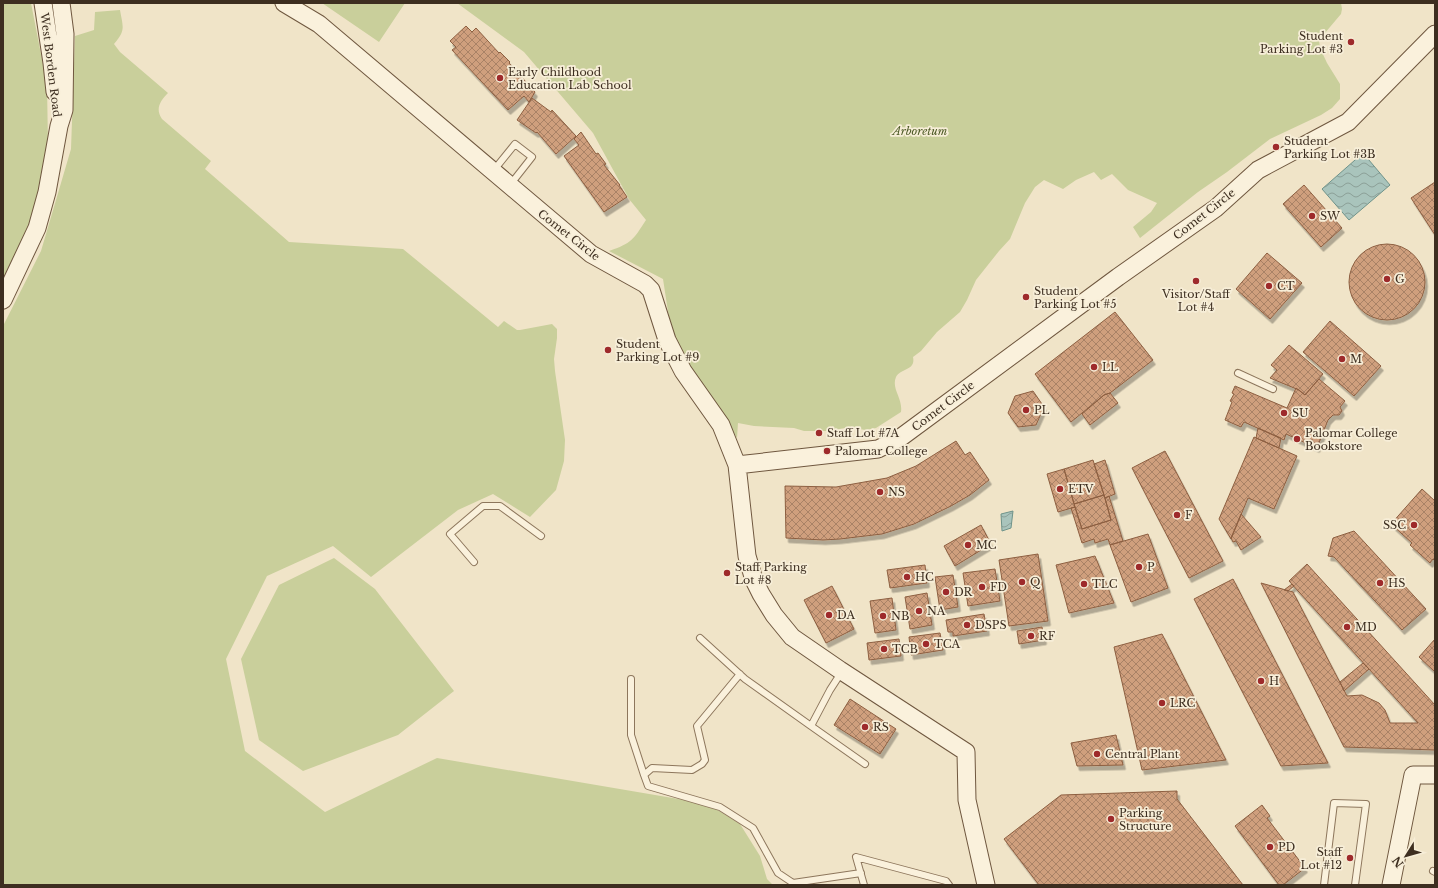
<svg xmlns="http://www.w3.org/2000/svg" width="1438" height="888" viewBox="0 0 1438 888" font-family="'Libre Baskerville',serif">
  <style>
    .green { fill: #c9cf9b }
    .water { fill: url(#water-waves); stroke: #6f938a }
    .building { fill: url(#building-cross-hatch); stroke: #8d5f41; filter: url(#shadow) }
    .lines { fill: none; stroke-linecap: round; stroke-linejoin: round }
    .lane-casing { stroke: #8d765c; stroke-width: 8 }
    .secondary-casing { stroke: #6f573f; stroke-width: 19 }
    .lane { stroke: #faf1dc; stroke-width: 6 }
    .secondary { stroke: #faf1dc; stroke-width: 17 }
    .poi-dot { fill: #9e2a2b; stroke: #f7eed8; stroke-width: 1.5 }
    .labels { text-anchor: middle; stroke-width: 3.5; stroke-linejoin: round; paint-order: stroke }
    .poi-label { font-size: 11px; fill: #3d2e20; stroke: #f7eed8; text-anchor: start }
    .street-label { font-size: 11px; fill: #3d2e20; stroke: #f7eed8 }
    .park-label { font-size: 11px; font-style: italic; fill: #4d5a26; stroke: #f7eed8 }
  </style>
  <defs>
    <pattern id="water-waves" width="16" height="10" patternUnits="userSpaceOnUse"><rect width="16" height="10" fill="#a9c4bc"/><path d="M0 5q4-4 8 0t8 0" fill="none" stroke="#8ba098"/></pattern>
    <pattern id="building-cross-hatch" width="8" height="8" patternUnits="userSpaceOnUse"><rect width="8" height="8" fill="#cf9f7d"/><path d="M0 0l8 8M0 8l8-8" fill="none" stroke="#a98266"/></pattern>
    <filter id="shadow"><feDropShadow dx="2.5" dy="4.5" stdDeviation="0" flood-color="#0004"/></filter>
  </defs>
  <rect width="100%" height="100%" fill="#f0e4c8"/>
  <path class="green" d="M3,3H31L47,85L48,145L34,216L3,281Z
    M322,3H405L379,42Z
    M457,3H1341L1342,9L1341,14L1319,40L1320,48L1327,63L1340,84V99L1332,108L1321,115L1270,139L1227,172L1198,192L1140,238L1133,227L1151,212L1157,203L1128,190L1112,174L1101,180L1094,172L1076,180L1063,189L1044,180L1035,187L1025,203L1010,239L999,251L976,280L967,300L960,312L937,332L921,351L913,357C916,371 901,368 896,377C891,389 903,398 901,412L876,428L865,430L850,427L829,431H804L794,428L754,426L738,423L737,438L715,403L692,372L675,339L669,318L663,279L609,251C632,243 633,240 646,220L629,199L593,133L524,52Z
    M120,10C123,27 126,30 114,44L120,52L168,93C160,101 155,109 162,119L211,161L205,169L289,242L403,249L498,327L504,321L517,330H520L552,324L557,329V338L554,359L555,371L565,440L564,461L556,490L530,517L493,494L458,510L371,577L333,546L267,576L226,659L245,751L325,812L437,758L708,804L740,824L760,856L767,879L773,885H3V326L41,251L71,149L75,36L94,30L95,12Z
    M334,558L375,589L454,691L398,735L303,771L259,740L241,659L279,585Z"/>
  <path class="water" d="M1363,153L1390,185L1349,220L1322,189Z
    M1013,511L1011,528L1002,531L1001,514Z"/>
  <path class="building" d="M466,26L472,32L476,28L499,53L500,52L510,62L509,63L535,92L529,102L524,96L508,110L452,50L456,47L450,41Z
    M532,98L551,112L552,110L576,136L556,154L537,132L536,133L517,120Z
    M581,132L596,154L598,153L606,164L604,165L620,185H619L627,197L604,212L564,156L579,145L574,139Z
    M1435,182V235L1411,198Z
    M1304,185L1342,228L1321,247L1283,204Z
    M1349 282a38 38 0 1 1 76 0a38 38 0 1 1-76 0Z
    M1267,253L1302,283L1270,319L1236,289Z
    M1115,312L1153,360L1110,393L1104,395L1071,422L1035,374Z
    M1330,321L1381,366L1354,396L1303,352Z
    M1289,345L1323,374L1305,395L1299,390L1270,378L1277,370L1271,365Z
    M1319,379L1345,401L1340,407L1342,411L1339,415H1333L1328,420L1317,448L1286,434L1284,440L1244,422L1241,427L1225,420L1232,402L1230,401L1234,394L1232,393L1235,386L1287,408L1296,388L1305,395Z
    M1033,391L1044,407L1036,425L1018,427L1008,413L1015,396Z
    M1110,393L1118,403L1090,425L1082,414L1104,395Z
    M1258,428L1281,438L1279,448L1256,438Z
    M1254,437L1297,456L1274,509L1248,498L1231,539L1219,519Z
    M956,441L965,455L970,452L989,480L970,495L951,506L914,524L882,534L840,539L823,540L786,538L785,486L836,487L887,478L916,466Z
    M1165,451L1223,561L1189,578L1132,468Z
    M1093,460L1104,495L1074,504L1064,469Z
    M1105,460L1115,494L1105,498L1094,464Z
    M1064,469L1075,507L1058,512L1047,474Z
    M1422,489L1435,501V561L1433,559L1430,563L1410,545L1412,543L1391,524Z
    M1104,495L1111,520L1082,529L1074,504Z
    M1109,496L1123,541L1110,545L1108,539L1095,543L1094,539L1082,543L1071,508L1075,507L1082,529L1111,520L1105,498Z
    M1241,514L1261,537L1241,550L1236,541L1233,542L1231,538Z
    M981,525L991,544L955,566L944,546Z
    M1354,531L1426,609L1402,630L1334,557L1328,556L1333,538Z
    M1148,534L1168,588L1131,602L1110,545Z
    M1038,554L1048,621L1009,626L999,560Z
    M1095,556L1114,603L1069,613L1056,565Z
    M1307,564L1435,705V750L1344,747L1261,583L1293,592L1347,696L1362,695L1379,703L1385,710L1390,723H1418L1289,581Z
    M925,565L927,583L890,588L887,570Z
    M995,569L1000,601L968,606L963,573Z
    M953,575L958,607L940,610L935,577Z
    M1233,579L1328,763L1281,766L1194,599Z
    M1292,584L1294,586L1288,591L1284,590Z
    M832,586L854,629L826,643L804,600Z
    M927,593L932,625L910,629L905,597Z
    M892,598L896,630L875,633L870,601Z
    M984,614L987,631L953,636V632H948L946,620Z
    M1042,627L1044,640L1019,644L1017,631Z
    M940,633L943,650L911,655L909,637Z
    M1162,634L1226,760L1142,770L1114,647Z
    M899,639L901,656L869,660L867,643Z
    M1435,639V672L1419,657Z
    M1363,663L1369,669L1344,691L1340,682Z
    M850,699L896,729L880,754L834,725Z
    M1116,735L1123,765L1077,766L1071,743Z
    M1177,791V799L1243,885H1039L1004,839L1061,795Z
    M1262,805L1270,816L1267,818L1305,868L1283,885H1279L1235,826Z"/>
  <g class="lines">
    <defs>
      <path id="lane" d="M494,170L515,144L532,157L510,185
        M1238,373L1273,389
        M474,562L450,534L483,506H500L541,536
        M700,638L745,679L811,726
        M841,673L830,690L811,726L865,764
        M740,674L697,726L705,760L702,764L692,770L652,768L644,775L648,786L720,807L753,828L778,873L793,883L861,873
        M631,679V735L644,775
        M1433,871L1435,872
        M864,885L856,857L946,881L949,885
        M1324,885L1334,803L1366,804L1355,885"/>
      <path id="secondary" d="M43,3L52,63L55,92
        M284,3L319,24L591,254L645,284L651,290L667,340L683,371L721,425L737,465L747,556L754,580L761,594L774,615L792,637L840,670L966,752L967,800L986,885
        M3,300L37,228L47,192L59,126L64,110L65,34L61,3
        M737,465L878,449L900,438L1118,277L1216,208L1258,170L1348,122L1435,34
        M1391,885L1413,775H1435"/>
    </defs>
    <use href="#lane" class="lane-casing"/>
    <use href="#secondary" class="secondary-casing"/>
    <use href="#lane" class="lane"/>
    <use href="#secondary" class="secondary"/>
  </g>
  <g class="poi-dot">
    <circle cx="1351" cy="42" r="4"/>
    <circle cx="500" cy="78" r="4"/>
    <circle cx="1276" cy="147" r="4"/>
    <circle cx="1312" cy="216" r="4"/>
    <circle cx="1387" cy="279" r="4"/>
    <circle cx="1196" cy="281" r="4"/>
    <circle cx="1269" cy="286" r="4"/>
    <circle cx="1026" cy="297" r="4"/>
    <circle cx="608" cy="350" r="4"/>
    <circle cx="1342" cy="359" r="4"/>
    <circle cx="1094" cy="367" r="4"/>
    <circle cx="1026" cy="410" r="4"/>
    <circle cx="1284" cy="413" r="4"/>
    <circle cx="819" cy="433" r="4"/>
    <circle cx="1297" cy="439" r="4"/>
    <circle cx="827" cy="451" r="4"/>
    <circle cx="1060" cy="489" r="4"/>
    <circle cx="880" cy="492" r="4"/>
    <circle cx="1177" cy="515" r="4"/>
    <circle cx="1414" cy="525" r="4"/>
    <circle cx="968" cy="545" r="4"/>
    <circle cx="1139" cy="567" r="4"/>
    <circle cx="727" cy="573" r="4"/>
    <circle cx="907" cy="577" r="4"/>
    <circle cx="1022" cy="582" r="4"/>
    <circle cx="1380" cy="583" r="4"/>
    <circle cx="1084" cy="584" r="4"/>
    <circle cx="982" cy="587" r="4"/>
    <circle cx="946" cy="592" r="4"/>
    <circle cx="919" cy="611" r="4"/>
    <circle cx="829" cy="615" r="4"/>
    <circle cx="883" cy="616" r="4"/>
    <circle cx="967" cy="625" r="4"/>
    <circle cx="1347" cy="627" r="4"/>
    <circle cx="1031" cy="636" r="4"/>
    <circle cx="926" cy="644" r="4"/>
    <circle cx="884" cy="649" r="4"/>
    <circle cx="1261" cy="681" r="4"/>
    <circle cx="1162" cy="703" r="4"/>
    <circle cx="865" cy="727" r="4"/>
    <circle cx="1097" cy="754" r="4"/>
    <circle cx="1111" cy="819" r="4"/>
    <circle cx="1270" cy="847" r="4"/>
    <circle cx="1350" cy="858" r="4"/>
  </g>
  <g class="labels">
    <g class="poi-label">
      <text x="1343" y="40" text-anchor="end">Student<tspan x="1343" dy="13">Parking Lot #3</tspan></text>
      <text x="508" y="76">Early Childhood<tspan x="508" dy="13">Education Lab School</tspan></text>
      <text x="1284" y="145">Student<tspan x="1284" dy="13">Parking Lot #3B</tspan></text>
      <text x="1320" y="220">SW</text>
      <text x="1395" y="283">G</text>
      <text x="1277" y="290">CT</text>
      <text x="1034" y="295">Student<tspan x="1034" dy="13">Parking Lot #5</tspan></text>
      <text x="1196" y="298" text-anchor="middle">Visitor/Staff<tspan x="1196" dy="13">Lot #4</tspan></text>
      <text x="616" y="348">Student<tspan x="616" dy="13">Parking Lot #9</tspan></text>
      <text x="1350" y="363">M</text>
      <text x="1102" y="371">LL</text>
      <text x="1034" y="414">PL</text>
      <text x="1292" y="417">SU</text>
      <text x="827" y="437">Staff Lot #7A</text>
      <text x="1305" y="437">Palomar College<tspan x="1305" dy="13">Bookstore</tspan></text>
      <text x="835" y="455">Palomar College</text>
      <text x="1068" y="493">ETV</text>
      <text x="888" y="496">NS</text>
      <text x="1185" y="519">F</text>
      <text x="1406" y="529" text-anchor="end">SSC</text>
      <text x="976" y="549">MC</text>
      <text x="735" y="571">Staff Parking<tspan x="735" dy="13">Lot #8</tspan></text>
      <text x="1147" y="571">P</text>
      <text x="915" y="581">HC</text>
      <text x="1030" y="586">Q</text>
      <text x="1388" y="587">HS</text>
      <text x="1092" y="588">TLC</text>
      <text x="990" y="591">FD</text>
      <text x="954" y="596">DR</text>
      <text x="927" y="615">NA</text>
      <text x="837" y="619">DA</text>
      <text x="891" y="620">NB</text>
      <text x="975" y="629">DSPS</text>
      <text x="1355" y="631">MD</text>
      <text x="1039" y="640">RF</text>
      <text x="934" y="648">TCA</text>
      <text x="892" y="653">TCB</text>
      <text x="1269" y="685">H</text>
      <text x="1170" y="707">LRC</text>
      <text x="873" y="731">RS</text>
      <text x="1105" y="758">Central Plant</text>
      <text x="1119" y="817">Parking<tspan x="1119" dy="13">Structure</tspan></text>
      <text x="1278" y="851">PD</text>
      <text x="1342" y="856" text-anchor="end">Staff<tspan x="1342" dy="13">Lot #12</tspan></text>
    </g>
    <g class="street-label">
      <text transform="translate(51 65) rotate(83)" y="4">West Borden Road</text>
      <text transform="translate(1204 214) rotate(-38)" y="4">Comet Circle</text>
      <text transform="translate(569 235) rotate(38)" y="4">Comet Circle</text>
      <text transform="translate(943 406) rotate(-37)" y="4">Comet Circle</text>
    </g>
    <g class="park-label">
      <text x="920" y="135">Arboretum</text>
    </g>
  </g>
  <rect width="1438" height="888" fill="none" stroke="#3d2e20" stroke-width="8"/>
  <g transform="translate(1406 856) rotate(233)" stroke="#f7eed8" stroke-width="3" paint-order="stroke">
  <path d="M0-3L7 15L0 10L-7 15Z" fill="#3d2e20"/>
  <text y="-6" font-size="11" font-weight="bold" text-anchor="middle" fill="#3d2e20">N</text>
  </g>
</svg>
